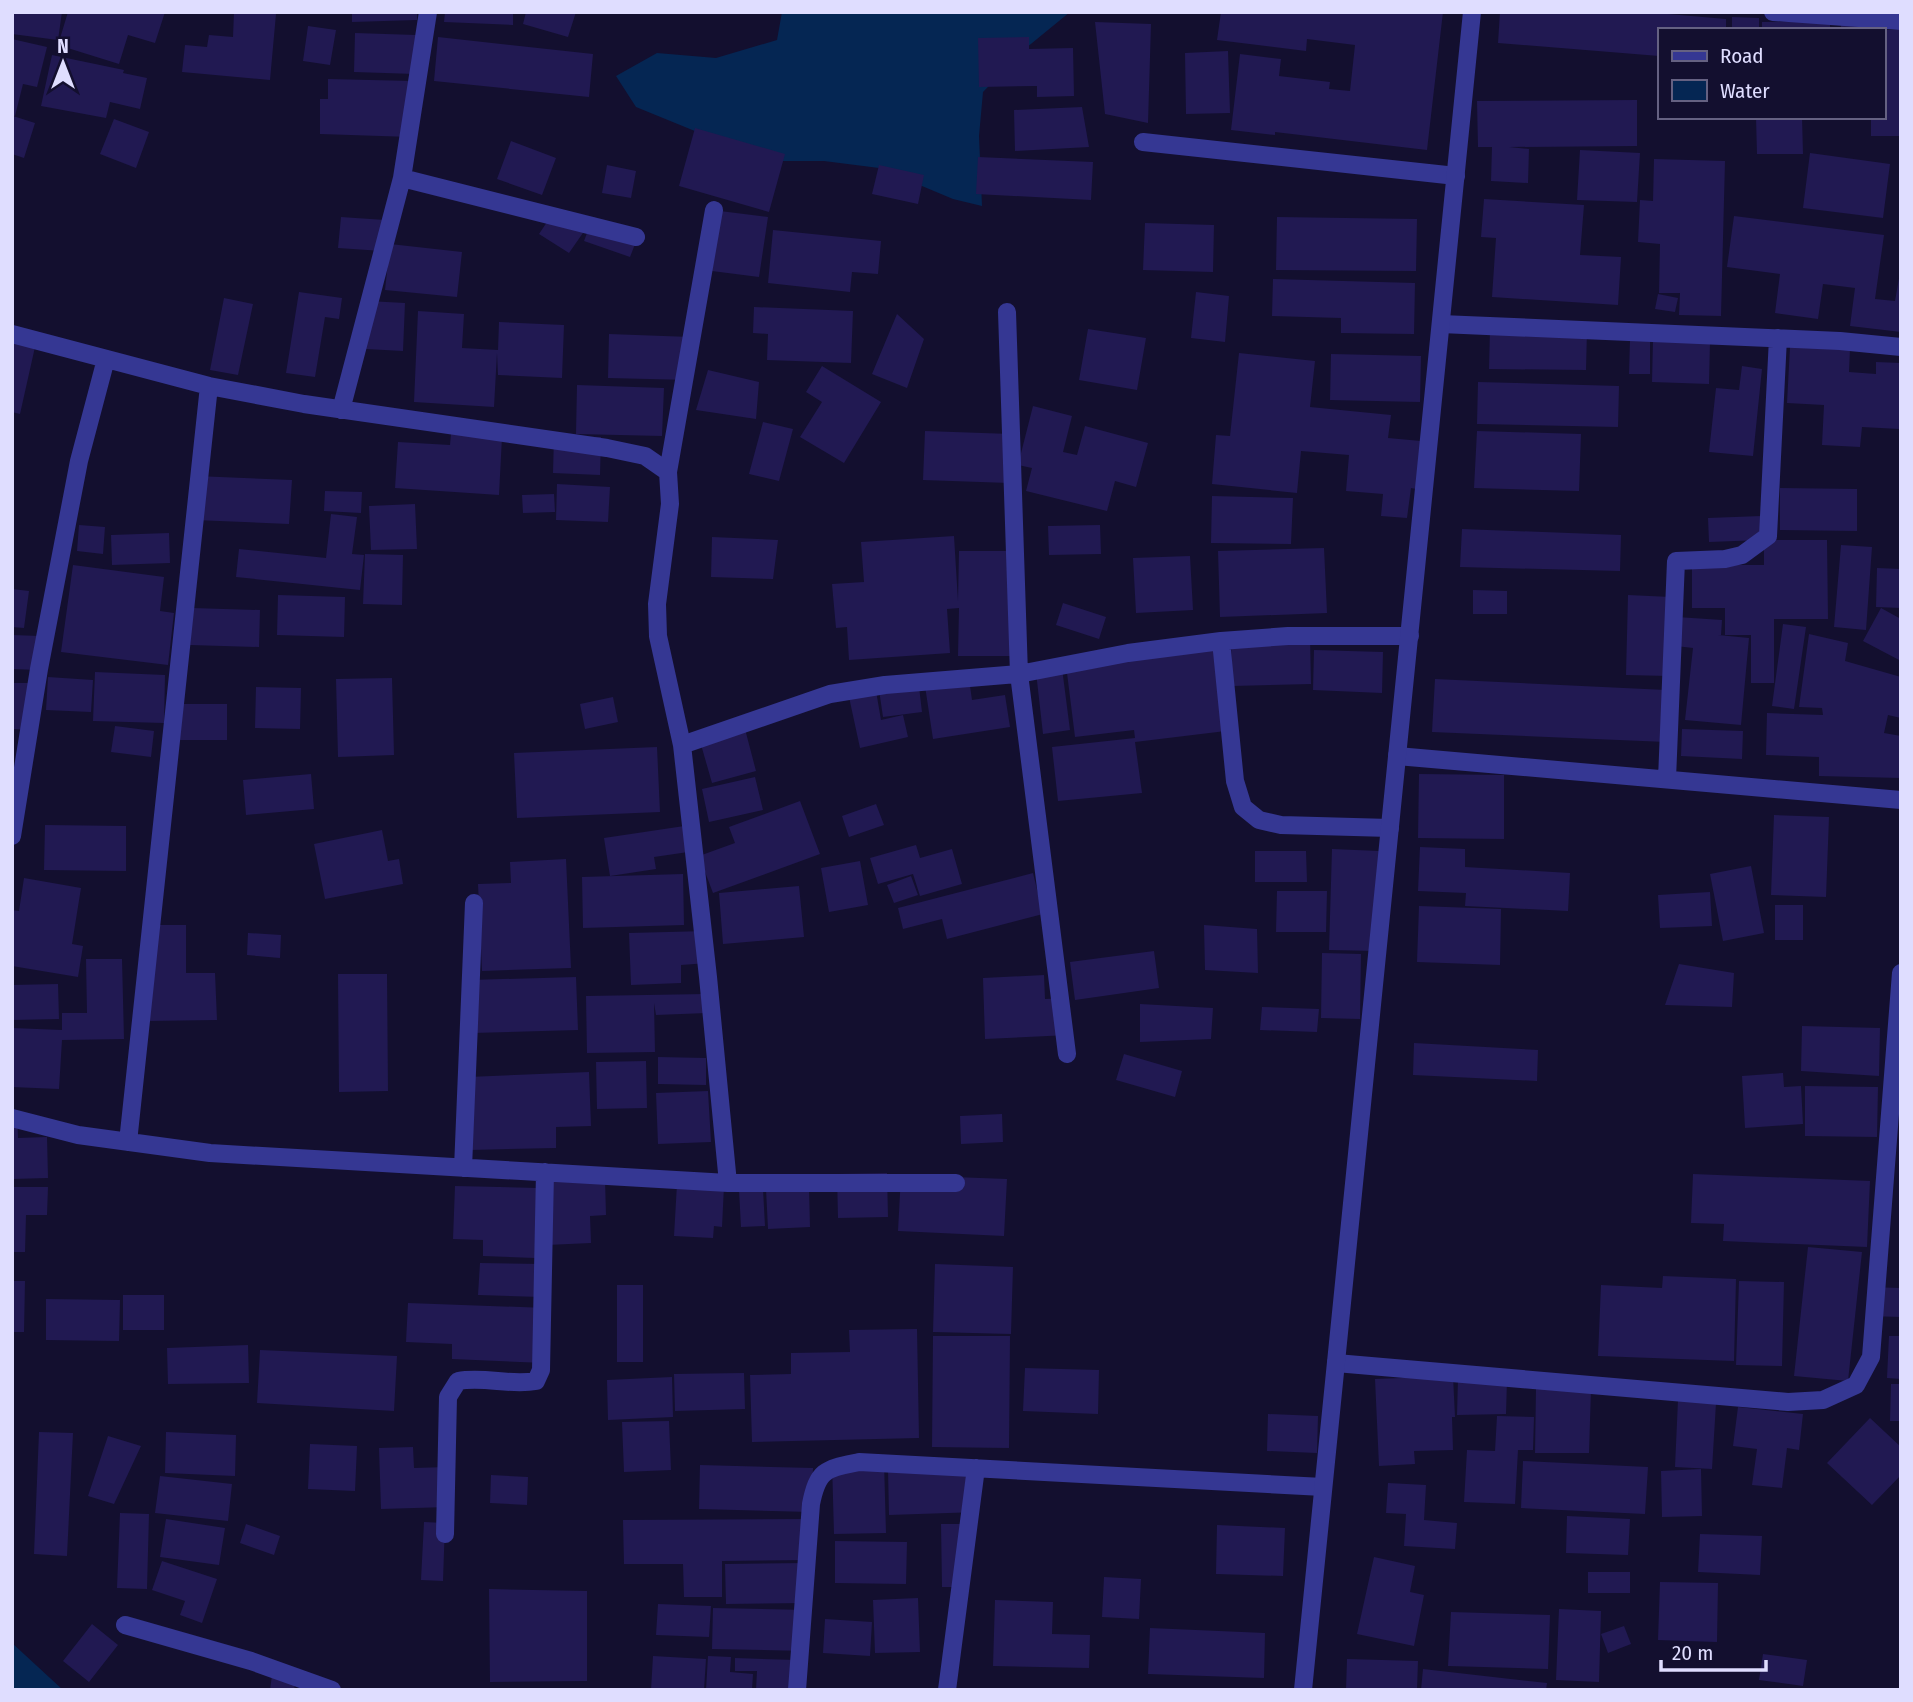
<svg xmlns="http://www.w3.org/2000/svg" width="1913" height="1702" viewBox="0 0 1913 1702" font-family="'Fira Sans Condensed',sans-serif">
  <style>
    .water { fill: #052653 }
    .building { fill: #211952 }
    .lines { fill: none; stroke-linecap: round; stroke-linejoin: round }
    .minor { stroke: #353793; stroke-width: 18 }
    .tertiary { stroke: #353793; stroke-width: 18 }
  </style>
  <rect width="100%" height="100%" fill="#130f2f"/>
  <path class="water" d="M782,12H1070L1026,48L983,92L979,136L982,206L953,199L879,168L824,161H768L636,107L616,76L657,53L716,58L777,40Z
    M12,1643L63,1690H12Z"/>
  <path class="building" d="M12,12H62L58,40L12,34Z
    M68,12H165L155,43L128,35L119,64L58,45Z
    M234,12L276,14L270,80L182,72L185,45L207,47L209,35L233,37Z
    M352,12H417V20L352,22Z
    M445,12H513V25L444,22Z
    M526,12H576L568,37L523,24Z
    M1221,12H1443L1427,150L1275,132V135L1231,130L1240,54L1281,59L1279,76L1330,82L1329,89L1350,91L1355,45L1307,39L1306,51L1217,40Z
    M1500,12H1645L1726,19V30H1659V56L1498,43Z
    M1732,17L1759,18V30H1732Z
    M1830,21V30H1762V22Z
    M1095,22L1151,24L1148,123L1105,114Z
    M1841,24L1868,25V30H1841Z
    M308,26L336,30L330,65L303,61Z
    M1883,30H1901V136H1871V117H1883Z
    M355,33L416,35L415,74L354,72Z
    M438,37L593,54L589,97L434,81Z
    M1029,37V49L1073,48L1074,96L1037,97V86L979,87L978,38Z
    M12,39L47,47L37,87L23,84L15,116L12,115Z
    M1228,51L1230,113L1186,114L1185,53Z
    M52,55L124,70L123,73L147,78L140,109L110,102L106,118L41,106Z
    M328,79L412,81L411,137L320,134V99H328Z
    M1637,100V146L1509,147L1529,149L1528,183L1491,181L1492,147H1478L1477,101Z
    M1082,107L1089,147L1015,151L1014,110Z
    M13,116L35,123L24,158L12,154Z
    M1756,117H1802L1803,154H1757Z
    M114,119L149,132L136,168L100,154Z
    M695,128L785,154L769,212L679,186Z
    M511,141L556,158L542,195L497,179Z
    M1580,150L1640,153L1637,202L1577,200Z
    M1810,153L1890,164L1883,218L1803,208Z
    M978,157L1093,162L1091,200L976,194Z
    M1654,159L1725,161L1721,316L1679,315L1680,293H1659L1660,244L1638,242L1640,200L1653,201Z
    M607,165L636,171L631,198L602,193Z
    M879,165L924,175L918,204L872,194Z
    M1484,199L1584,205L1580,255L1621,257L1618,305L1492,297L1496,238L1481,237Z
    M555,210L585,230L569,253L539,234Z
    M720,211L768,217L759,277L712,271Z
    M1734,216L1884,235L1875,299L1895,301L1901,267V332L1850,326L1855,288L1823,284L1818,319L1775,313L1780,274L1727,267Z
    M341,217L385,220L382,251L338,248Z
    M593,217L639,234L630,257L584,241Z
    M1277,217L1417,219L1416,271L1276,270Z
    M1145,223L1214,225L1213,272L1143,270Z
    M773,230L881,241L878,274L852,272L850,292L768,283Z
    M390,244L462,252L457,297L385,290Z
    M1273,279L1415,283L1414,334L1341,333V318L1272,316Z
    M299,292L342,298L339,319L325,317L315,377L286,373Z
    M1196,292L1229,296L1225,342L1191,338Z
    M1658,294L1678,298L1675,312L1655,309Z
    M224,298L253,304L238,375L210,370Z
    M368,301L405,303L403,351L366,349Z
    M754,307L853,311L851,363L767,360L768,334L753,333Z
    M418,311L464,314L462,348L498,350L499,322L564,325L562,378L498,375L497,353L494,407L414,402Z
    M897,314L924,339L907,388L872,374Z
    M1088,329L1146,338L1137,390L1079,380Z
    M1490,329L1587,330L1586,370L1489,369Z
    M609,334L691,337L690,380L608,378Z
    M12,337L37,338L20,414L12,412Z
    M1630,340H1650V374H1629Z
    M1653,340L1710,342L1709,384L1652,382Z
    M1790,347L1850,349L1849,372L1876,374V362L1901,363L1899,429L1862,427L1860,447L1822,445L1824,405L1787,403Z
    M1239,353L1315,361L1310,407L1391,415L1388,438L1421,441L1416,489L1411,488L1407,518L1381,516L1383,494L1346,491L1349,455L1301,451L1297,493L1212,484L1216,435L1230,436Z
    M1331,354L1421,356L1420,402L1330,400Z
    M822,366L881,402L844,463L800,437L822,402L806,392Z
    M1742,366L1762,369L1753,456L1709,452L1716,388L1739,390Z
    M708,370L759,382L756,419L696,410Z
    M1478,382L1619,386L1618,427L1477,424Z
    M577,385L664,388L662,436L576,434Z
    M1033,406L1072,416L1063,452L1077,455L1085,426L1148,443L1136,487L1115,481L1107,511L1026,491L1032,468L1018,465Z
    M763,422L793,429L779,481L749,474Z
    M925,431L1011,434L1009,483L923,480Z
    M1477,431L1581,434L1579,491L1474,488Z
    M451,434L502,437L499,495L395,488L398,442L450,445Z
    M554,436L601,437L600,475L553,473Z
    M196,476L292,480L289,524L195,520Z
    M557,484L610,487L608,522L556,520Z
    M1780,488L1857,489V531L1780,530Z
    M325,491L362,492L361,513L324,511Z
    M554,494L555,512L523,513L522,495Z
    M1212,496L1293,498L1291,544L1211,543Z
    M415,504L417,549L371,550L369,506Z
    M331,514L357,517L352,554L364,555L360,590L236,577L239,549L326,558Z
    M1761,516L1762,540L1709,542L1708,518Z
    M79,525L105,527L103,554L77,551Z
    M1100,525L1101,554L1049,555L1048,526Z
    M1462,529L1621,535L1620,571L1460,567Z
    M169,533L170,563L112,565L111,535Z
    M954,536L958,601L959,551H1016L1015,656H958L959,608L947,609L950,653L849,660L847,627L836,628L832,584L864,582L861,542Z
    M712,537L778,540L773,579L711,577Z
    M1764,540H1827L1828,619H1774V683H1751V635H1725V608H1692V565H1764Z
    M1841,545L1872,547L1866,630L1834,627Z
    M1324,548L1327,613L1220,617L1218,551Z
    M365,554L403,555L402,605L363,604Z
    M1190,556L1193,610L1136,613L1133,558Z
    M73,565L164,577L160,611L174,613L168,665L61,652Z
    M1877,568L1901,569V608L1876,607Z
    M12,589L29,591L24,628L12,627Z
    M1473,590L1507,591V614H1473Z
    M278,595L345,597L344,637L277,635Z
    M1628,595L1671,597L1668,676L1626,675Z
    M1063,603L1106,617L1099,639L1056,625Z
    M192,608L260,610L259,647L190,645Z
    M1881,608L1901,619V661L1863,641Z
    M1677,617L1722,620L1721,635H1718L1749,638L1741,725L1685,720L1693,648L1676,646Z
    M1783,624L1806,627L1794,709L1772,706Z
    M1809,634L1848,643L1845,661L1901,677V718L1888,715L1884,733L1901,736V778L1819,776V757L1766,755L1767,713L1823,715L1822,708L1799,707Z
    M12,635L40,636L39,670L12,669Z
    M1310,637L1311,684L1232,686L1231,639Z
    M1223,646L1234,730L1135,742L1142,793L1058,801L1052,747L1135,738L1134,730L1075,737L1066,665Z
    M1314,650L1383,652L1382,693L1313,690Z
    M1062,668L1070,730L1043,734L1036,672Z
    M95,672L165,675L164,723L93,721Z
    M48,677L93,680L91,712L46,710Z
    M392,678L394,755L338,757L336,679Z
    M918,678L922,712L883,717L878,683Z
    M969,679L972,700L1005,695L1010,727L933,739L925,686Z
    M1435,679L1666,690V742L1432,732Z
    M12,683H33L32,730L12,729Z
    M256,687L301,688L300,729L255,728Z
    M876,691L881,720L903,715L908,737L860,748L849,697Z
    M613,697L618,722L585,729L580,704Z
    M178,704H227V740H178Z
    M115,726L154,731L151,757L111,752Z
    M745,729L756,771L712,783L700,741Z
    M1682,729L1743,731L1742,759L1681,756Z
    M657,747L660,812L517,818L514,753Z
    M311,774L314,809L246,815L243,780Z
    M1419,774L1504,775V839L1418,838Z
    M755,777L763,810L709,822L702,789Z
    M800,801L820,854L713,893L699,856L735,843L729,827Z
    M876,804L884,825L849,837L842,816Z
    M1774,815L1829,817L1826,897L1771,895Z
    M45,825L126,826V871L44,870Z
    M691,825L695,851L654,857L656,869L610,876L604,838Z
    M382,830L388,861L399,859L403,884L325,899L314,844Z
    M916,845L920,858L952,849L962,884L920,896L913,874L878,884L870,858Z
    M1420,847L1465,849V867L1570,873L1568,911L1465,906L1466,893L1418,891Z
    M1332,849L1379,851L1376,951L1329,950Z
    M1255,851H1306L1307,882H1255Z
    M566,859L571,968L482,971L478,884L511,883L510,862Z
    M860,861L868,905L829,912L821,868Z
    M1751,866L1764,933L1723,941L1710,874Z
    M1033,873L1043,914L947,939L942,919L903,929L898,908Z
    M683,874L684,925L583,928L582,877Z
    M911,876L918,895L894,903L887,885Z
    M24,878L81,888L72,944L83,946L78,977L12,966V910L19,911Z
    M799,886L804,937L723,944L719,893Z
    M1277,891H1327L1326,932H1276Z
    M1710,892L1712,926L1660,928L1658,895Z
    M1775,905H1803V940H1775Z
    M1419,906L1501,909L1500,965L1417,962Z
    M144,925H186V973H215L217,1020L146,1021Z
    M1204,925L1257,929L1258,973L1205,970Z
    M707,931L708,963L681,965V983L631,985L629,933Z
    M248,933L281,935L280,958L247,955Z
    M1154,951L1159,988L1075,1000L1070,962Z
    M1322,953L1361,954L1360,1019L1321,1018Z
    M86,959H122L124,1039L62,1040L59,1089L12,1087V1028L62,1030V1013H87Z
    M1679,964L1734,973L1732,1007L1665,1005Z
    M338,974H387L388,1091L339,1092Z
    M1044,975L1045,999L1067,998L1069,1035L985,1039L983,978Z
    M576,977L578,1030L472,1033L470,980Z
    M58,984L59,1019L12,1020V985Z
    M706,994L707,1013L656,1015L654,1003L655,1052L587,1053L586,996Z
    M1140,1004L1213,1008L1211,1039L1140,1042Z
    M1262,1007L1319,1009L1317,1032L1260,1030Z
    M1802,1026L1880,1028L1879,1076L1801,1071Z
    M1414,1043L1538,1050L1537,1081L1413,1075Z
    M1124,1054L1182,1071L1175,1097L1116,1080Z
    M658,1057L706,1058V1085L658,1084Z
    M646,1061L647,1108L597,1109L596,1062Z
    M589,1072L591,1126L556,1127V1148L470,1150L468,1077Z
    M1783,1073L1784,1087L1801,1086L1803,1124L1745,1128L1742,1076Z
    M1805,1086L1878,1087L1877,1137L1805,1136Z
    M708,1091L711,1142L658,1144L656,1093Z
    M12,1111H17L18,1138L47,1137L48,1178L12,1179Z
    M1002,1114L1003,1142L961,1144L960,1116Z
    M887,1173L888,1217L838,1218L837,1174Z
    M1693,1174L1870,1181L1867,1247L1723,1241L1724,1224L1691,1223Z
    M901,1175L1007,1179L1004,1236L898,1231Z
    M605,1179L606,1215L590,1216L591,1243L547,1245L544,1181Z
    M677,1184L724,1186L722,1227L714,1226L713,1238L674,1236Z
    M455,1186L538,1188L535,1258L483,1256V1240L453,1239Z
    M12,1187H48L47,1215H26L25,1252H12Z
    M809,1187L810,1227L768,1229L766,1189Z
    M763,1189L765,1226L741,1227L739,1190Z
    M1808,1247L1862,1252L1848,1381L1794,1376Z
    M480,1263L542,1264L541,1297L478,1295Z
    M935,1264L1013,1267L1011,1334L933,1332Z
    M1663,1276L1736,1279L1734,1361L1598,1356L1601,1285L1662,1288Z
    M12,1281H25L24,1332H12Z
    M1739,1281L1784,1282L1782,1366L1736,1365Z
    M617,1285H643V1362H617Z
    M1868,1287L1901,1288V1317L1867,1316Z
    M123,1295H164V1330H123Z
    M46,1299L120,1300L119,1341L46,1340Z
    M408,1303L547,1308L545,1363L452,1359V1344L406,1342Z
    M917,1329L919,1438L752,1442L750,1375L791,1374V1353L850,1352L849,1330Z
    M933,1336H1010L1009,1448L932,1447Z
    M1889,1336H1901V1379L1887,1378Z
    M248,1345L249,1383L168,1384L167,1348Z
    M260,1350L397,1356L394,1411L257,1403Z
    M1025,1368L1099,1370L1098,1414L1023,1411Z
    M744,1373L745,1409L675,1411L674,1374Z
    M1453,1376L1455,1417H1452L1453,1450L1414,1451L1415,1464L1379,1466L1375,1379Z
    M672,1377L673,1417L608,1420L607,1380Z
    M1458,1378L1507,1380L1506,1414L1457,1415Z
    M1891,1384H1901V1421H1890Z
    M1536,1388L1591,1389L1589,1453H1535Z
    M1678,1400L1716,1403L1712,1469L1675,1467Z
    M1738,1407L1803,1414L1799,1450L1787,1448L1782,1488L1752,1485L1757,1449L1733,1446Z
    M1268,1414L1318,1416L1317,1453L1267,1451Z
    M1497,1416L1534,1417L1533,1450H1518L1515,1504L1464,1502L1467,1450L1495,1451Z
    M1870,1418L1901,1447V1475L1872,1505L1827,1463Z
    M669,1421L671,1470L624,1472L622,1422Z
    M39,1432L73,1433L67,1556L34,1554Z
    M166,1432L236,1435L235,1476L165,1473Z
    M108,1436L141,1446L114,1504L88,1496Z
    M310,1444L357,1446L355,1491L308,1489Z
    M413,1447L414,1468L447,1467L448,1507L381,1509L379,1448Z
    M884,1461L886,1533L834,1534L832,1462Z
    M1523,1461L1648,1467L1645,1514L1521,1508Z
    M700,1465L813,1468L811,1512L699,1509Z
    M976,1468L978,1512L889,1515L888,1470Z
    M1701,1469L1702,1516L1662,1517L1661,1471Z
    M491,1475L528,1477L527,1505L490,1503Z
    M160,1476L232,1484L228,1521L155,1513Z
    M1388,1483L1426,1485L1424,1520L1457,1523L1455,1549L1404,1546L1406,1514L1386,1513Z
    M120,1513L149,1514L147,1589L117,1588Z
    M1567,1516L1630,1519L1628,1555L1566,1553Z
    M166,1519L225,1528L219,1565L160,1557Z
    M808,1519L809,1560L722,1561V1597H684L683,1564H624L623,1520Z
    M424,1522L445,1523L443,1581L421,1580Z
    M246,1524L280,1536L274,1555L240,1543Z
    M941,1524H967L968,1587H942Z
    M1217,1525L1285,1528L1283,1576L1216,1574Z
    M1700,1534L1762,1536L1760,1575L1698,1572Z
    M835,1541L907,1542L906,1584L835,1583Z
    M1374,1557L1415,1566L1410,1592L1424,1595L1414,1646L1357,1634Z
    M162,1561L217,1579L202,1623L180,1615L185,1601L152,1590Z
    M807,1563V1603L726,1604L725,1564Z
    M1588,1572H1630V1593H1588Z
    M1104,1577L1141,1579L1139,1619L1102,1617Z
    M1660,1582L1718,1583L1717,1642L1658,1640Z
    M489,1589L587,1591V1681L490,1682Z
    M918,1598L920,1652L875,1653L873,1600Z
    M995,1600L1053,1602L1052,1634L1090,1635L1089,1668L993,1666Z
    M658,1604L711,1606L709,1637L656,1635Z
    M713,1608L807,1610L806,1651L712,1649Z
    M1559,1609L1601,1611L1599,1682L1556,1680Z
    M1451,1612L1550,1615L1548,1669L1448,1666Z
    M825,1619L872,1622L870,1656L823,1653Z
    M92,1624L118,1645L89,1682L63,1661Z
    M1624,1626L1631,1644L1608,1653L1601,1634Z
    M1150,1628L1265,1633L1264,1678L1148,1674Z
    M1763,1654L1807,1660L1803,1686L1759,1680Z
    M653,1656L706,1659L704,1690H651Z
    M708,1656L731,1657L730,1672L753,1674L752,1690H706Z
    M735,1658L796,1660L795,1690H756L757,1671H735Z
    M1347,1659L1418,1661L1417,1690H1346Z
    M1423,1669L1547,1683L1546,1690H1421Z
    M272,1675L296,1679L294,1690H270Z"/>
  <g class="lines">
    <path class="minor" d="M1773,12L1901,21
      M1143,142L1456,176
      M402,178L636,237
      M1007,312L1019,674L1067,1054
      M1441,324L1840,341L1901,347
      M12,334L209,386L304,404L607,448L645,456L668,472L670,504L657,604L658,636L682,745L708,977L728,1183
      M341,410L402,178L428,12
      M668,472L714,210
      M1221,641L1235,781L1243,807L1259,820L1281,825L1390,828
      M682,745L830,694L885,685L1019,674L1128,653L1221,641L1288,636H1410
      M1397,756L1901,800
      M1667,779L1676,561L1725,559L1742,555L1768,536L1778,338
      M12,836L39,669L79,461L106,359
      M12,1118L78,1135L210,1153L728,1183H956
      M128,1142L209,386
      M463,1168L474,903
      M1336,1363L1788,1402L1823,1400L1856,1385L1871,1357L1901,973
      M445,1534L448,1397L458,1381C485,1376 510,1386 536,1381L541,1370L545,1172
      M125,1625L251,1661L332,1690
      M797,1690L811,1504C818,1469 826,1469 859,1462L1323,1487
      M947,1690L976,1468"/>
    <path class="tertiary" d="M1303,1690L1472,12"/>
  </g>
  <rect width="1913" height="1702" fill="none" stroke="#dfddff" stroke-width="28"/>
  <rect x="1658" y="28" width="228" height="91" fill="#130f2f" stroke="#656182" stroke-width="2"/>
  <rect x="1672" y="51" width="35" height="10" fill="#353793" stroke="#656182" stroke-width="2"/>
  <text x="1720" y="63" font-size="21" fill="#dfddff">Road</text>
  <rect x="1672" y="80" width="35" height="21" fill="#052653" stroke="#656182" stroke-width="2"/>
  <text x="1720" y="98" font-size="21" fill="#dfddff">Water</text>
  <g transform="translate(63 63)" stroke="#130f2f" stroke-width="5" paint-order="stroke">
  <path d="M0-5L12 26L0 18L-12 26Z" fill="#dfddff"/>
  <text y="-10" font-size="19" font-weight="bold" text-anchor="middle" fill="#dfddff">N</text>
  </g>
  <path d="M1661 1660v10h105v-10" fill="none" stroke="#dfddff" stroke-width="3.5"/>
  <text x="1672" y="1660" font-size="21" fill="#dfddff" stroke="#130f2f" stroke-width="5" paint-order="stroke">20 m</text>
</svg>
